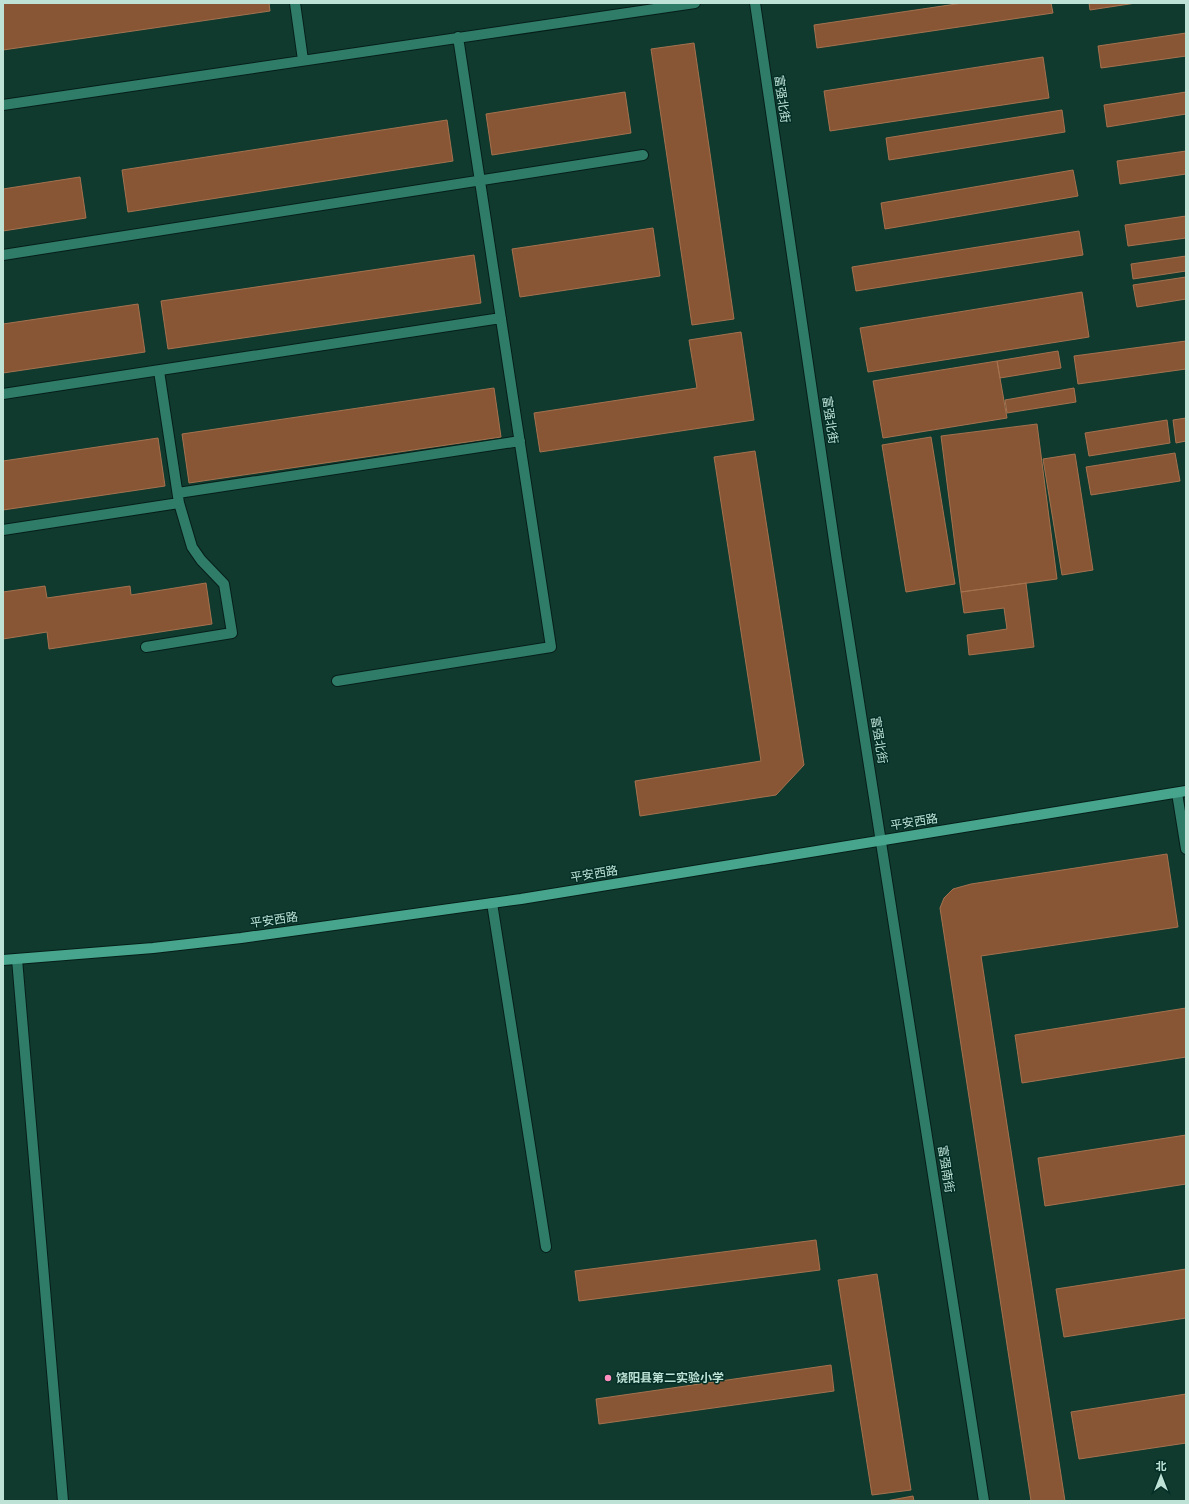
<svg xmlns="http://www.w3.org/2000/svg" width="1189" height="1504" viewBox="0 0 1189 1504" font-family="Overpass,'Noto Sans SC',sans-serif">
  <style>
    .building { fill: #885635; stroke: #a5724f }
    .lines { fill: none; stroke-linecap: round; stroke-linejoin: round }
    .minor-casing { stroke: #061e18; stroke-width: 12 }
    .major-casing { stroke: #061e18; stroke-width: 12 }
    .minor { stroke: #2f7c69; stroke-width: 10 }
    .major { stroke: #46a58c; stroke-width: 10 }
    .poi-dot { fill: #fe8ebe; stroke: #042f26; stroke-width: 1.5 }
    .labels { text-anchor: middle; stroke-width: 3; stroke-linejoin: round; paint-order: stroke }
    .street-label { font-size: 12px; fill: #bee2d6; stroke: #042f26 }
    .poi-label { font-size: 12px; font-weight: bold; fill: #bee2d6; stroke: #042f26; text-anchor: start }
  </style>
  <rect width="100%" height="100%" fill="#113a2f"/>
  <path class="building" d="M3,3H269L270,11L3,50Z
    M963,3H1051L1053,13L817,48L814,25Z
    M1089,3H1136L1090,10Z
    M1186,33V56L1101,68L1098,46Z
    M694,43L734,319L692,325L651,49Z
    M1043,57L1049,98L830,131L824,91Z
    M625,92L631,133L492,155L486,114Z
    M1186,92V114L1107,127L1104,105Z
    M1062,110L1065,132L889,160L886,138Z
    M447,120L453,161L128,212L122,170Z
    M1186,151V174L1120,184L1117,161Z
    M1073,170L1078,196L885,229L881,203Z
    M80,177L86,218L3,231V189Z
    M1186,216V238L1128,246L1125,225Z
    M653,228L660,276L520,297L512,249Z
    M1079,231L1083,255L856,291L852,267Z
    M474,255L481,303L168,349L161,301Z
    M1186,256V271L1133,279L1131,264Z
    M1186,277V299L1137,307L1133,285Z
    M1082,292L1089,337L868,372L860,328Z
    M138,304L145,352L3,373V324Z
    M741,332L754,420L540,452L534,413L697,388L689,340Z
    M1186,341V369L1078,384L1074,356Z
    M1058,351L1061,368L1000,378L997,361Z
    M997,361L1007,418L883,438L873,381Z
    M494,388L501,437L189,483L182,434Z
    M1074,388L1076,402L1007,413L1005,400Z
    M1186,418V441L1176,443L1173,420Z
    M1167,420L1170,443L1089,456L1085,433Z
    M1037,424L1057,579L961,592L941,436Z
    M931,437L955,584L906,592L882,445Z
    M158,438L165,486L3,510V461Z
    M755,451L804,765L776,795L640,816L635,781L761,761L714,457Z
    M1175,453L1180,481L1091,495L1086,467Z
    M1075,454L1093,570L1062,575L1043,459Z
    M206,583L212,624L49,649L47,632L3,639V592L45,586L47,598L130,586L131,595Z
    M1026,583L1034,647L969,655L967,635L1007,629L1004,608L964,613L961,592Z
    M1167,854L1178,927L981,956L1065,1501H1031L940,908L944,898L953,889L971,884Z
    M1186,1008V1057L1022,1083L1015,1035Z
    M1186,1135V1184L1045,1206L1038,1158Z
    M816,1240L820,1270L579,1301L575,1271Z
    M1186,1269V1318L1064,1337L1056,1289Z
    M877,1274L911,1490L872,1495L838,1280Z
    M831,1365L834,1391L599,1424L596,1399Z
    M1186,1394V1443L1079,1459L1071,1412Z
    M913,1496L914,1501H886Z"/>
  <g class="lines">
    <defs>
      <path id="minor" d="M295,3L303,60
        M755,3L837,561L984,1501
        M3,105L695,3
        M3,255L643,155
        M3,394L501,318
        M178,493L520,441
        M3,530L179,503
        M146,647L232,633L224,584L201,560L192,547L179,503L159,371
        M337,681L551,647L458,37
        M1177,793L1186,849
        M492,903L546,1247
        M17,959L63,1501"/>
      <path id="major" d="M3,960L153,948L241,938L521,899L1186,791"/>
    </defs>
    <use href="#minor" class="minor-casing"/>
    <use href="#major" class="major-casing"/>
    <use href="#minor" class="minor"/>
    <use href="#major" class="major"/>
  </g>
  <circle class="poi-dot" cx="608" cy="1378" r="4"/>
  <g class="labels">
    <g class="street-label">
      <text transform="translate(782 99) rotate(82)" y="4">富强北街</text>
      <text transform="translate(830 420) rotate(82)" y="4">富强北街</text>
      <text transform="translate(879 740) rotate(81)" y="4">富强北街</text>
      <text transform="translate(914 822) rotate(-9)" y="4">平安西路</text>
      <text transform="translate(594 874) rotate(-9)" y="4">平安西路</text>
      <text transform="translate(274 920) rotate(-8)" y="4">平安西路</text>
      <text transform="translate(946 1169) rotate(81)" y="4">富强南街</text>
    </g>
    <g class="poi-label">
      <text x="616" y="1382">饶阳县第二实验小学</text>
    </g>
  </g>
  <rect width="1189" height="1504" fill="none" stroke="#bee2d6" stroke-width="8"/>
  <g transform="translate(1161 1476)" stroke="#042f26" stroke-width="3" paint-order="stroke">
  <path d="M0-3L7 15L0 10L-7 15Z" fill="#bee2d6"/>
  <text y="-6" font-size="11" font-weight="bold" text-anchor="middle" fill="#bee2d6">北</text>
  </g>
</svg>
